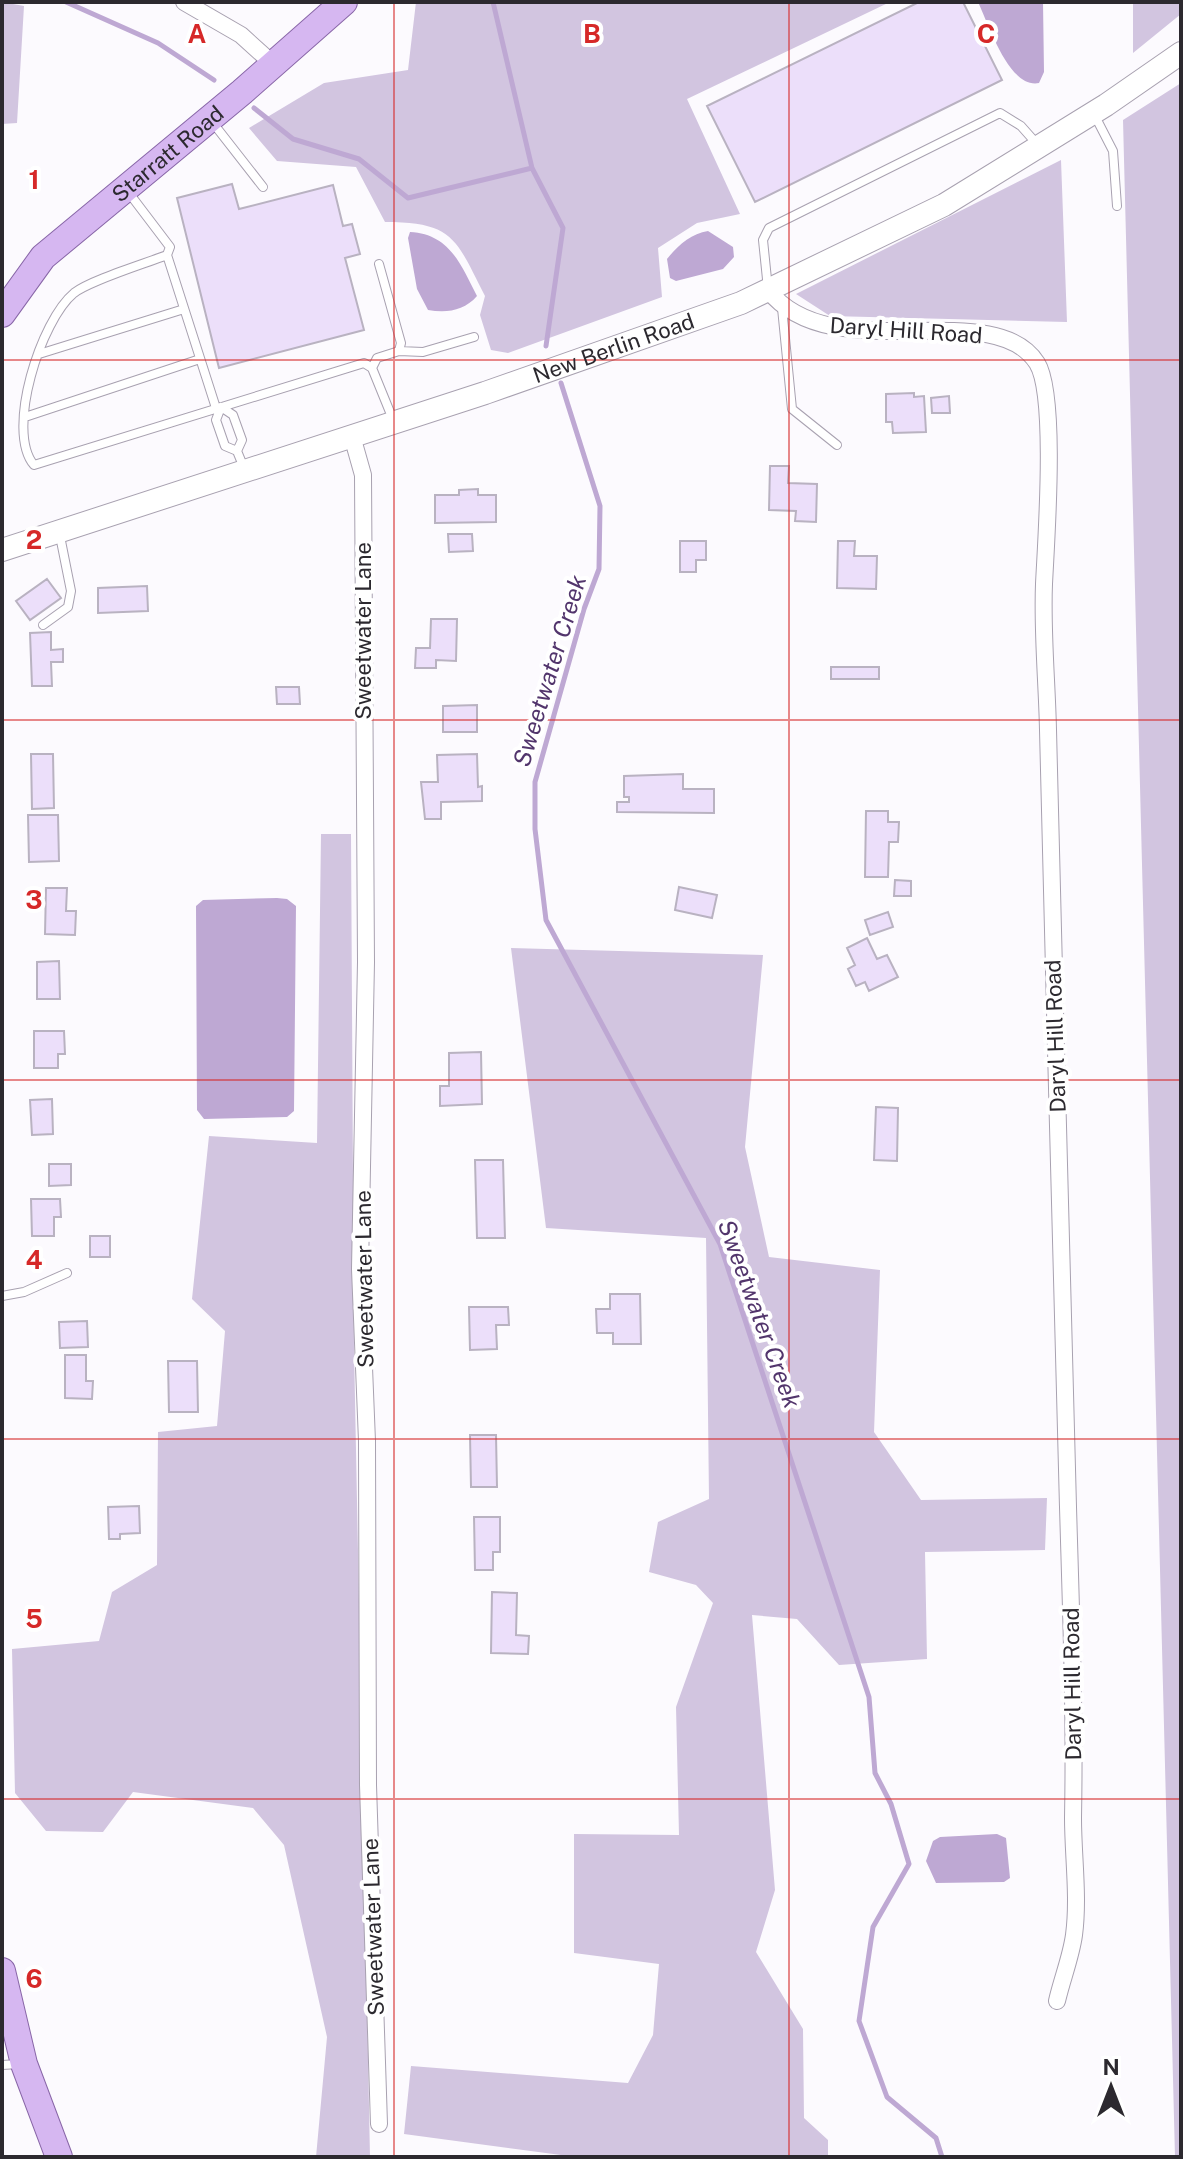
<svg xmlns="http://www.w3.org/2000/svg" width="1183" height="2159" viewBox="0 0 1183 2159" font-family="'Public Sans',sans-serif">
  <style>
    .green { fill: #d2c5e0 }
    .water { fill: #bea8d3 }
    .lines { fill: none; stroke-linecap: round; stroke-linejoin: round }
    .stream { stroke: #bea8d3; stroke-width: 5 }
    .building { fill: #ecdffa; stroke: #b9b2c1; stroke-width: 2 }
    .service-casing { stroke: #a8a1b0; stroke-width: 10 }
    .minor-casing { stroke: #a8a1b0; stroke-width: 18 }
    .tertiary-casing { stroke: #a8a1b0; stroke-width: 24 }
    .primary-casing { stroke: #8866a7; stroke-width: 28 }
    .service { stroke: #fff; stroke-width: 8 }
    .minor { stroke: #fff; stroke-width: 16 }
    .tertiary { stroke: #fff; stroke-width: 22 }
    .primary { stroke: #d6b7f1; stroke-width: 26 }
    .grid { fill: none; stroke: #d62828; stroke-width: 2; stroke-opacity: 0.55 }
    .labels { text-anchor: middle; stroke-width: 8; stroke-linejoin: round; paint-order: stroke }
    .street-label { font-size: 22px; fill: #2c292f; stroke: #fff }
    .water-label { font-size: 24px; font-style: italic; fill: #52356c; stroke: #fff }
    .grid-label { font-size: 26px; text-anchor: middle; font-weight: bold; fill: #d62828; stroke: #fff; stroke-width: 8; stroke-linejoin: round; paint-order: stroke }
  </style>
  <rect width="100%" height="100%" fill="#fcfafe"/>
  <path class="green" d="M2,2L24,6L17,123L2,124Z
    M416,2H890L687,99L740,214L697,223L658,248L662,297L508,353L491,350L480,315L485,296C456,240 455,222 385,222L356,167L277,161L249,128L324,83L408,70Z
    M1133,2H1181V14L1133,53Z
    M1181,83V2157H1175L1123,120Z
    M1061,160L1067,322L830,316L796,294Z
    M321,834H351L354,1349L370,2157H316L327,2037L284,1845L253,1808L133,1792L103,1832L46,1831L15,1793L12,1649L99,1641L112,1592L157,1565L158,1432L217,1426L225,1331L192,1299L209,1136L317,1143Z
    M511,948L763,955L745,1147L769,1257L880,1270L874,1432L921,1500L1047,1498L1045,1550L925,1552L927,1659L839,1665L797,1619L752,1615L775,1890L756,1952L803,2029L804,2118L828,2140V2157H576L404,2134L411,2066L628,2083L653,2035L659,1964L574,1953V1834L679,1835L676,1707L713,1603L696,1585L649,1572L658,1522L709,1499L706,1238L546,1228Z"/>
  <path class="water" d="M978,2H1043L1044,72L1039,83C1009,89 989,25 978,2Z
    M708,231L733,247L734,257L723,269L676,281L670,278L667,259C678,245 691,234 708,231Z
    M410,232C450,234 461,265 477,296C464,311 447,313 428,310L417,289L408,238Z
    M277,898L287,899L296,906L294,1111L287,1117L204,1119L197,1110L196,906L203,900Z
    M997,1834L1006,1838L1010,1878L1004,1882L936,1883L926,1861L933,1841L940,1837Z"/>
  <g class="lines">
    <path class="stream" d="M66,2L158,43L214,80
      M493,2L532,168
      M254,108L293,139L359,159L408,198L532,168L563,228L546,346
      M561,383L600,506L599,569L584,609L535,782V829L546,920L720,1244L869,1697L875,1773L891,1804L909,1864L873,1927L859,2021L887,2097L936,2138L942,2157"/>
  </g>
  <path class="building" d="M919,2H963L1002,80L755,202L707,106Z
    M232,184L239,209L333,185L343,226L352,224L360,254L345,258L364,330L219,368L177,198Z
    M914,393V397L924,396L926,432L893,433L892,422H886V394Z
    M949,396L950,413H932L931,398Z
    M770,466H789L788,483L817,484L816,522L795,521L796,511L769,510Z
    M478,489V495H496V522L435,523V495H459V490Z
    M448,534H472L473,551L449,552Z
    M680,541H706V560H696V572H680Z
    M838,541H855L854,556H877L876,589L837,588Z
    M47,579L61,598L30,620L16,601Z
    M147,586L148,611L98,613V588Z
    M431,619H457L456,661L436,660V668H415L416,648H430Z
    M51,632V650L63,649V662H51L52,686H32L30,633Z
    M831,667H879V679H831Z
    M276,687H299L300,704H277Z
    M477,705V732H443V706Z
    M31,754H53L54,808L32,809Z
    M477,754L478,787L482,786V801L441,802V819H425L421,782H438L437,755Z
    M683,774V789H714V813L617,812V802H629V797H624V776Z
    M866,811H888V822H899L898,842H889L888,877H865Z
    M28,815H58L59,861L29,862Z
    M895,880L911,881V896H894Z
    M679,887L717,895L712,918L675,910Z
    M46,888H67L66,911H76L75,935L45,934Z
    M888,912L893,927L870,935L865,920Z
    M867,938L877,959L887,955L898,977L869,991L865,982L856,986L848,969L855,965L847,948Z
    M59,961L60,999H37V962Z
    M34,1031H64L65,1054H58V1068H34Z
    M481,1052L482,1104L440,1106V1086H449V1053Z
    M52,1099L53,1134L32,1135L30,1100Z
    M876,1107L898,1108L897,1161L874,1160Z
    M475,1160H503L505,1238H477Z
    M49,1164H71V1185L49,1186Z
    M31,1199H60L61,1217H54V1236H32Z
    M90,1236H110V1257H90Z
    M610,1294H640L641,1344H613V1333H597L596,1309H610Z
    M469,1307H508L509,1325H496L497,1349L470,1350Z
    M87,1321L88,1347L60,1348L59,1322Z
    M65,1355H86V1381H93L92,1399L65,1398Z
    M168,1361H197L198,1412H169Z
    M470,1435H496L497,1487H471Z
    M139,1506L140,1533L120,1534V1539H109L108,1507Z
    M474,1517H500V1552H493V1570H475Z
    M492,1592L517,1593L516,1635L529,1636L528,1654L491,1653Z"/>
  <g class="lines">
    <defs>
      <path id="service" d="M1094,114L1113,151L1117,206
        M213,123L263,187
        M129,193L170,247L167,255C144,264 91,280 74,293C41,320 5,431 34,465L364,363L372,368L394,422
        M167,255L216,408
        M768,289L763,240L769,228L1000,113L1021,126L1037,144
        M782,308L792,409L837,445
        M399,351L423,352L474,337
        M39,354L184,309
        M372,368L377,358L399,351L401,343L379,264
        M221,407L233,415L242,440L237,451L244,468
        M221,407L216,420L225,446L237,451
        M25,417L200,359
        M43,625L68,607L71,591L59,531
        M2,1296L24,1292L67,1273
        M2,2065L19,2064"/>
      <path id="minor" d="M184,2L241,35L273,64
        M768,290C831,371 993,294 1037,363C1057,395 1046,541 1044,584C1042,632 1047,682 1048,730C1055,989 1060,1248 1068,1507C1071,1611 1075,1714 1073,1818C1073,1856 1079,1897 1074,1935C1071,1957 1062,1979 1057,2001
        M352,436L363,475L366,962L360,1269L367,1441L368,1785L379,2124"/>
      <g id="tertiary">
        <path id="s1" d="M2,550L485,393L741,303L944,205L1106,105L1181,53"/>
      </g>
      <g id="primary">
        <path id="s2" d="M2,314L43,257L242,92L344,2"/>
        <path d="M2,1971L24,2064L59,2157"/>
      </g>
    </defs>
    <use href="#service" class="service-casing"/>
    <use href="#minor" class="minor-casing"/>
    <use href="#tertiary" class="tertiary-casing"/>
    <use href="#primary" class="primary-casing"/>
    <use href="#service" class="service"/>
    <use href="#minor" class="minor"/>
    <use href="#tertiary" class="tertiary"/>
    <use href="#primary" class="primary"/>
  </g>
  <path class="grid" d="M394,2V2157M789,2V2157M2,360H1181M2,720H1181M2,1080H1181M2,1439H1181M2,1799H1181"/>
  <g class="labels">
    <g class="street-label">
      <text dy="8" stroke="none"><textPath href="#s2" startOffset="232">Starratt Road</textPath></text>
      <text transform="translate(906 330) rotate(4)" y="8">Daryl Hill Road</text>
      <text dy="8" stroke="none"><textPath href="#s1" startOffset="644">New Berlin Road</textPath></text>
      <text transform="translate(363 631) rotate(-90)" y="8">Sweetwater Lane</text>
      <text transform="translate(1055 1036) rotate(-92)" y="8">Daryl Hill Road</text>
      <text transform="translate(364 1279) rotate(-91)" y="8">Sweetwater Lane</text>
      <text transform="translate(1072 1684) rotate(-91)" y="8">Daryl Hill Road</text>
      <text transform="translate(373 1927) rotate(-92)" y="8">Sweetwater Lane</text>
    </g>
    <g class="water-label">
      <text transform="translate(550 671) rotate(-73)" y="8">Sweetwater Creek</text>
      <text transform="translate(759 1314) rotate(70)" y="8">Sweetwater Creek</text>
    </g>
  </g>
  <g class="grid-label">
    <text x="197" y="43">A</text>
    <text x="592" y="43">B</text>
    <text x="986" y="43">C</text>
    <text x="34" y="189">1</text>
    <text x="34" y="549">2</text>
    <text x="34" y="909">3</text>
    <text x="34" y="1269">4</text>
    <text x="34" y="1628">5</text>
    <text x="34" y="1988">6</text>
  </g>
  <rect width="1183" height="2159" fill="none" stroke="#2c292f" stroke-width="8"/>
  <g transform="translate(1111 2087)" stroke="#ffffff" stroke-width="6" paint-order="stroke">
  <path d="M0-6L14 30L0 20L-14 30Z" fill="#2c292f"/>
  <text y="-12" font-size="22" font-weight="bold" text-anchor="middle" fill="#2c292f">N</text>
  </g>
</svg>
